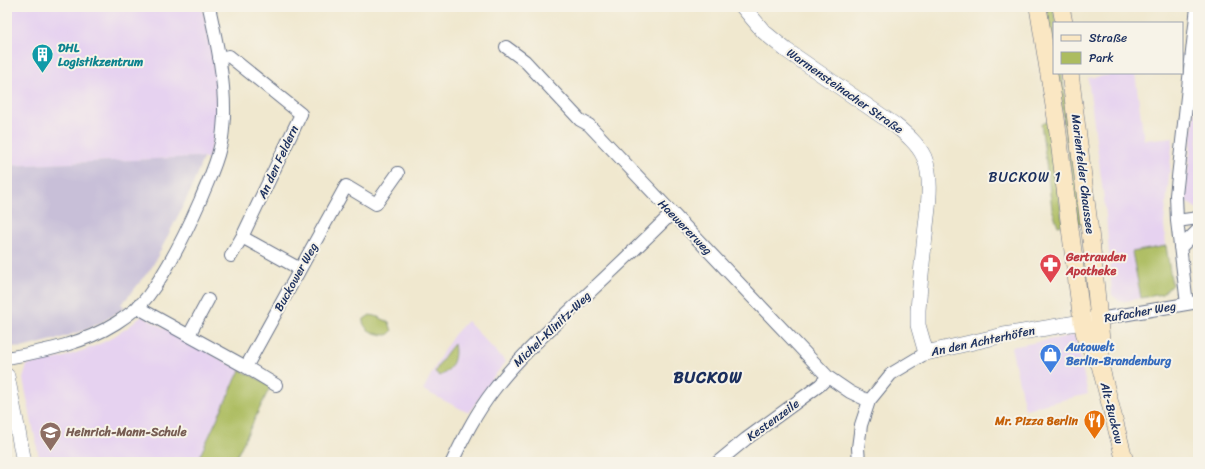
<svg xmlns="http://www.w3.org/2000/svg" width="1205" height="469" viewBox="0 0 1205 469" font-family="Sriracha,sans-serif">
  <style>
    .built { fill: #e6d2f0 }
    .industrial { fill: #c8bfd8 }
    .green { fill: #acbc5f; stroke: #64765e }
    .lines { fill: none; stroke-linecap: round; stroke-linejoin: round }
    .minor-casing { stroke: #667086; stroke-width: 14 }
    .tertiary-casing { stroke: #667086; stroke-width: 16 }
    .secondary-casing { stroke: #667086; stroke-width: 18 }
    .minor { stroke: #fff; stroke-width: 12 }
    .tertiary { stroke: #fff; stroke-width: 15 }
    .secondary { stroke: #fae7c3; stroke-width: 17 }
    .labels { text-anchor: middle; stroke-width: 4; stroke-linejoin: round; paint-order: stroke }
    .culture-label { font-size: 12px; font-weight: bold; fill: #0d838f; stroke: #f7f3e8; text-anchor: start }
    .street-label { font-size: 12px; fill: #1b2f5e; stroke: #f7f3e8 }
    .health-label { font-size: 12px; font-weight: bold; fill: #be3a42; stroke: #f7f3e8; text-anchor: start }
    .shop-label { font-size: 12px; font-weight: bold; fill: #366cbe; stroke: #f7f3e8; text-anchor: start }
    .food-label { font-size: 12px; font-weight: bold; fill: #c56008; stroke: #f7f3e8; text-anchor: end }
    .education-label { font-size: 12px; font-weight: bold; fill: #785e54; stroke: #f7f3e8; text-anchor: start }
    .quarter-label { font-size: 14px; letter-spacing: 1px; fill: #1b2f5e; stroke: #f7f3e8 }
    .district-label { font-size: 16px; font-weight: bold; letter-spacing: 1px; fill: #1b2f5e; stroke: #f7f3e8 }
  </style>
  <rect width="100%" height="100%" fill="#f7f3e8"/>
  <filter id="ink" filterUnits="userSpaceOnUse"><feTurbulence type="fractalNoise" baseFrequency=".025" numOctaves="2"/><feDisplacementMap in="SourceGraphic" scale="8" xChannelSelector="R" yChannelSelector="G"/><feConvolveMatrix kernelMatrix="1 2 1 2 8 2 1 2 1" color-interpolation-filters="sRGB"/></filter>
  <filter id="wash" filterUnits="userSpaceOnUse"><feTurbulence type="fractalNoise" baseFrequency=".012" numOctaves="4" result="noise"/><feDisplacementMap in="SourceGraphic" scale="16" xChannelSelector="R" yChannelSelector="G"/><feGaussianBlur stdDeviation="0.9" result="paint"/><feColorMatrix in="noise" values="0 0 0 0 0 0 0 0 0 0 0 0 0 0 0 0 0 1.4 0 .05"/><feComposite in="paint" operator="in"/></filter>
  <g filter="url(#wash)">
    <rect width="100%" height="100%" fill="#f0e8cf"/>
    <path class="built" d="M7,7H202L213,53L216,88L217,113L213,140L208,159L197,157L7,166Z
      M1127,73H1135L1144,140L1173,137L1164,224L1166,246L1132,252L1141,298L1121,302L1112,295L1106,215L1088,78Z
      M1198,82V209H1197L1186,201L1187,181Z
      M142,316L240,370L197,462H40L23,379L27,365L61,358L90,348L108,340L127,328Z
      M467,321L506,362L491,380L469,413L423,390L444,350L454,335Z
      M1075,335L1088,394L1025,409L1011,347Z"/>
    <path class="industrial" d="M197,157L203,158L190,192L152,267L128,297L121,304L125,307L118,312L102,322L85,330L61,338L21,348L15,347L11,345L9,342L7,335V166Z"/>
    <path class="green" d="M1046,7H1053L1056,23H1054V54Z
      M1057,73H1062L1082,223H1078Z
      M1049,122L1063,225L1058,226L1052,209L1041,123Z
      M1166,246L1172,285L1162,294L1141,298L1132,252Z
      M370,315L378,317L389,322L392,331L388,335C379,335 366,333 363,322L364,319Z
      M454,344C457,357 453,368 442,375L440,376L435,372C440,362 446,353 454,344Z
      M240,370L271,385L234,462H197Z"/>
  </g>
  <g filter="url(#ink)">
    <g class="lines">
      <defs>
        <path id="minor" d="M506,47L525,61L580,120L589,125L828,377L850,392L869,401
          M219,58L229,56L301,114L242,237L300,269
          M1177,221L1198,218
          M1180,248L1198,230
          M231,256L242,237
          M1187,304L1177,221L1176,195L1197,7
          M139,305L144,311L246,367L346,186L376,204L398,173
          M1099,319L1198,302
          M189,335L208,300
          M7,358C44,351 83,344 116,323C127,316 140,307 148,296C169,268 186,233 200,201C207,183 216,166 220,147C223,138 223,127 224,117C225,80 217,43 209,7
          M246,367L276,385
          M452,462C464,437 476,413 493,391C517,359 548,331 577,304C609,274 641,244 672,213
          M718,462L746,439L820,385L828,377
          M859,462L858,448L861,425L869,401L891,374L926,353"/>
        <path id="tertiary" d="M743,7L764,32L786,50L895,125C906,134 918,144 924,157C934,181 927,211 925,236C922,261 920,285 918,310V325L926,353L1004,335L1094,320
          M7,376L24,462"/>
        <path id="secondary" d="M1038,7L1056,118L1082,322L1086,340L1100,365L1114,419L1125,462
          M1061,7L1064,23
          M1070,73L1091,240L1101,340L1100,365"/>
      </defs>
      <use href="#minor" class="minor-casing"/>
      <use href="#tertiary" class="tertiary-casing"/>
      <use href="#secondary" class="secondary-casing"/>
      <use href="#minor" class="minor"/>
      <use href="#tertiary" class="tertiary"/>
      <use href="#secondary" class="secondary"/>
    </g>
  </g>
  <defs>
    <symbol id="building-pin" viewBox="-11 -11 22 30"><path d="M0 17L-7.5 6A9.5 9.5 0 1 1 7.5 6Z" fill="#0f9aa8" stroke="#f7f3e8"/><path d="M-4-6H4V6H1V3H-1V6H-4ZM-2.5-4.3h1.7v1.8h-1.7ZM.8-4.3h1.7v1.8H.8ZM-2.5-1h1.7V.8h-1.7ZM.8-1h1.7V.8H.8Z" fill="#fff"/></symbol>
    <symbol id="pharmacy-pin" viewBox="-11 -11 22 30"><path d="M0 17L-7.5 6A9.5 9.5 0 1 1 7.5 6Z" fill="#e0444e" stroke="#f7f3e8"/><path d="M-2-6h4v4h4v4h-4v4h-4v-4h-4v-4h4Z" fill="#fff"/></symbol>
    <symbol id="shop-pin" viewBox="-11 -11 22 30"><path d="M0 17L-7.5 6A9.5 9.5 0 1 1 7.5 6Z" fill="#3f7fe0" stroke="#f7f3e8"/><path d="M-5-2.5h2.3a2.7 3.5 0 0 1 5.4 0H5L5.5 6h-11ZM-1.5-2.5h3a1.5 2.3 0 0 0-3 0Z" fill="#fff"/></symbol>
    <symbol id="restaurant-pin" viewBox="-11 -11 22 30"><path d="M0 17L-7.5 6A9.5 9.5 0 1 1 7.5 6Z" fill="#e8710a" stroke="#f7f3e8"/><path d="M-5-6h1v4h1v-4h1v4h1v-4h1v5L-1.5 .5V6h-2V.5L-5-1ZM5-6V6H3V1.5H1.5Q1.5-4 5-6Z" fill="#fff"/></symbol>
    <symbol id="school-pin" viewBox="-11 -11 22 30"><path d="M0 17L-7.5 6A9.5 9.5 0 1 1 7.5 6Z" fill="#8d6e63" stroke="#f7f3e8"/><path d="M0-5L7-2L0 1L-7-2ZM-4 1L0 2.5L4 1V4Q0 6-4 4Z" fill="#fff"/></symbol>
  </defs>
  <g fill-rule="evenodd">
    <use href="#building-pin" x="30" y="42" width="25" height="34"/>
    <use href="#pharmacy-pin" x="1038" y="252" width="25" height="34"/>
    <use href="#shop-pin" x="1038" y="342" width="25" height="34"/>
    <use href="#restaurant-pin" x="1082" y="408" width="25" height="34"/>
    <use href="#school-pin" x="38" y="420" width="25" height="34"/>
  </g>
  <g class="labels">
    <g class="culture-label">
      <text x="58" y="52">DHL<tspan x="58" dy="14">Logistikzentrum</tspan></text>
    </g>
    <g class="street-label">
      <text transform="translate(845 91) rotate(35)" y="4">Warmensteinacher Straße</text>
      <text transform="translate(278 162) rotate(-65)" y="4">An den Feldern</text>
      <text transform="translate(1083 174) rotate(83)" y="4">Marienfelder Chaussee</text>
      <text transform="translate(685 227) rotate(46)" y="4">Haewererweg</text>
      <text transform="translate(296 277) rotate(-61)" y="4">Buckower Weg</text>
      <text transform="translate(1140 312) rotate(-10)" y="4">Rufacher Weg</text>
      <text transform="translate(552 329) rotate(-44)" y="4">Michel-Klinitz-Weg</text>
      <text transform="translate(983 341) rotate(-12)" y="4">An den Achterhöfen</text>
      <text transform="translate(1112 413) rotate(76)" y="4">Alt-Buckow</text>
      <text transform="translate(773 420) rotate(-36)" y="4">Kestenzeile</text>
    </g>
    <g class="health-label">
      <text x="1066" y="261">Gertrauden<tspan x="1066" dy="14">Apotheke</tspan></text>
    </g>
    <g class="shop-label">
      <text x="1066" y="351">Autowelt<tspan x="1066" dy="14">Berlin-Brandenburg</tspan></text>
    </g>
    <g class="food-label">
      <text x="1078" y="425">Mr. Pizza Berlin</text>
    </g>
    <g class="education-label">
      <text x="66" y="436">Heinrich-Mann-Schule</text>
    </g>
    <g class="quarter-label">
      <text x="1025" y="182">BUCKOW 1</text>
    </g>
    <g class="district-label">
      <text x="708" y="383">BUCKOW</text>
    </g>
  </g>
  <rect width="1205" height="469" fill="none" stroke="#f7f3e8" stroke-width="24"/>
  <rect x="1053" y="22" width="130" height="52" fill="#f7f3e8" stroke="#9fa5b1"/>
  <rect x="1061" y="35" width="20" height="6" fill="#fae7c3" stroke="#9fa5b1"/>
  <text x="1089" y="42" font-size="12" fill="#1b2f5e">Straße</text>
  <rect x="1061" y="52" width="20" height="12" fill="#acbc5f" stroke="#9fa5b1"/>
  <text x="1089" y="62" font-size="12" fill="#1b2f5e">Park</text>
</svg>
